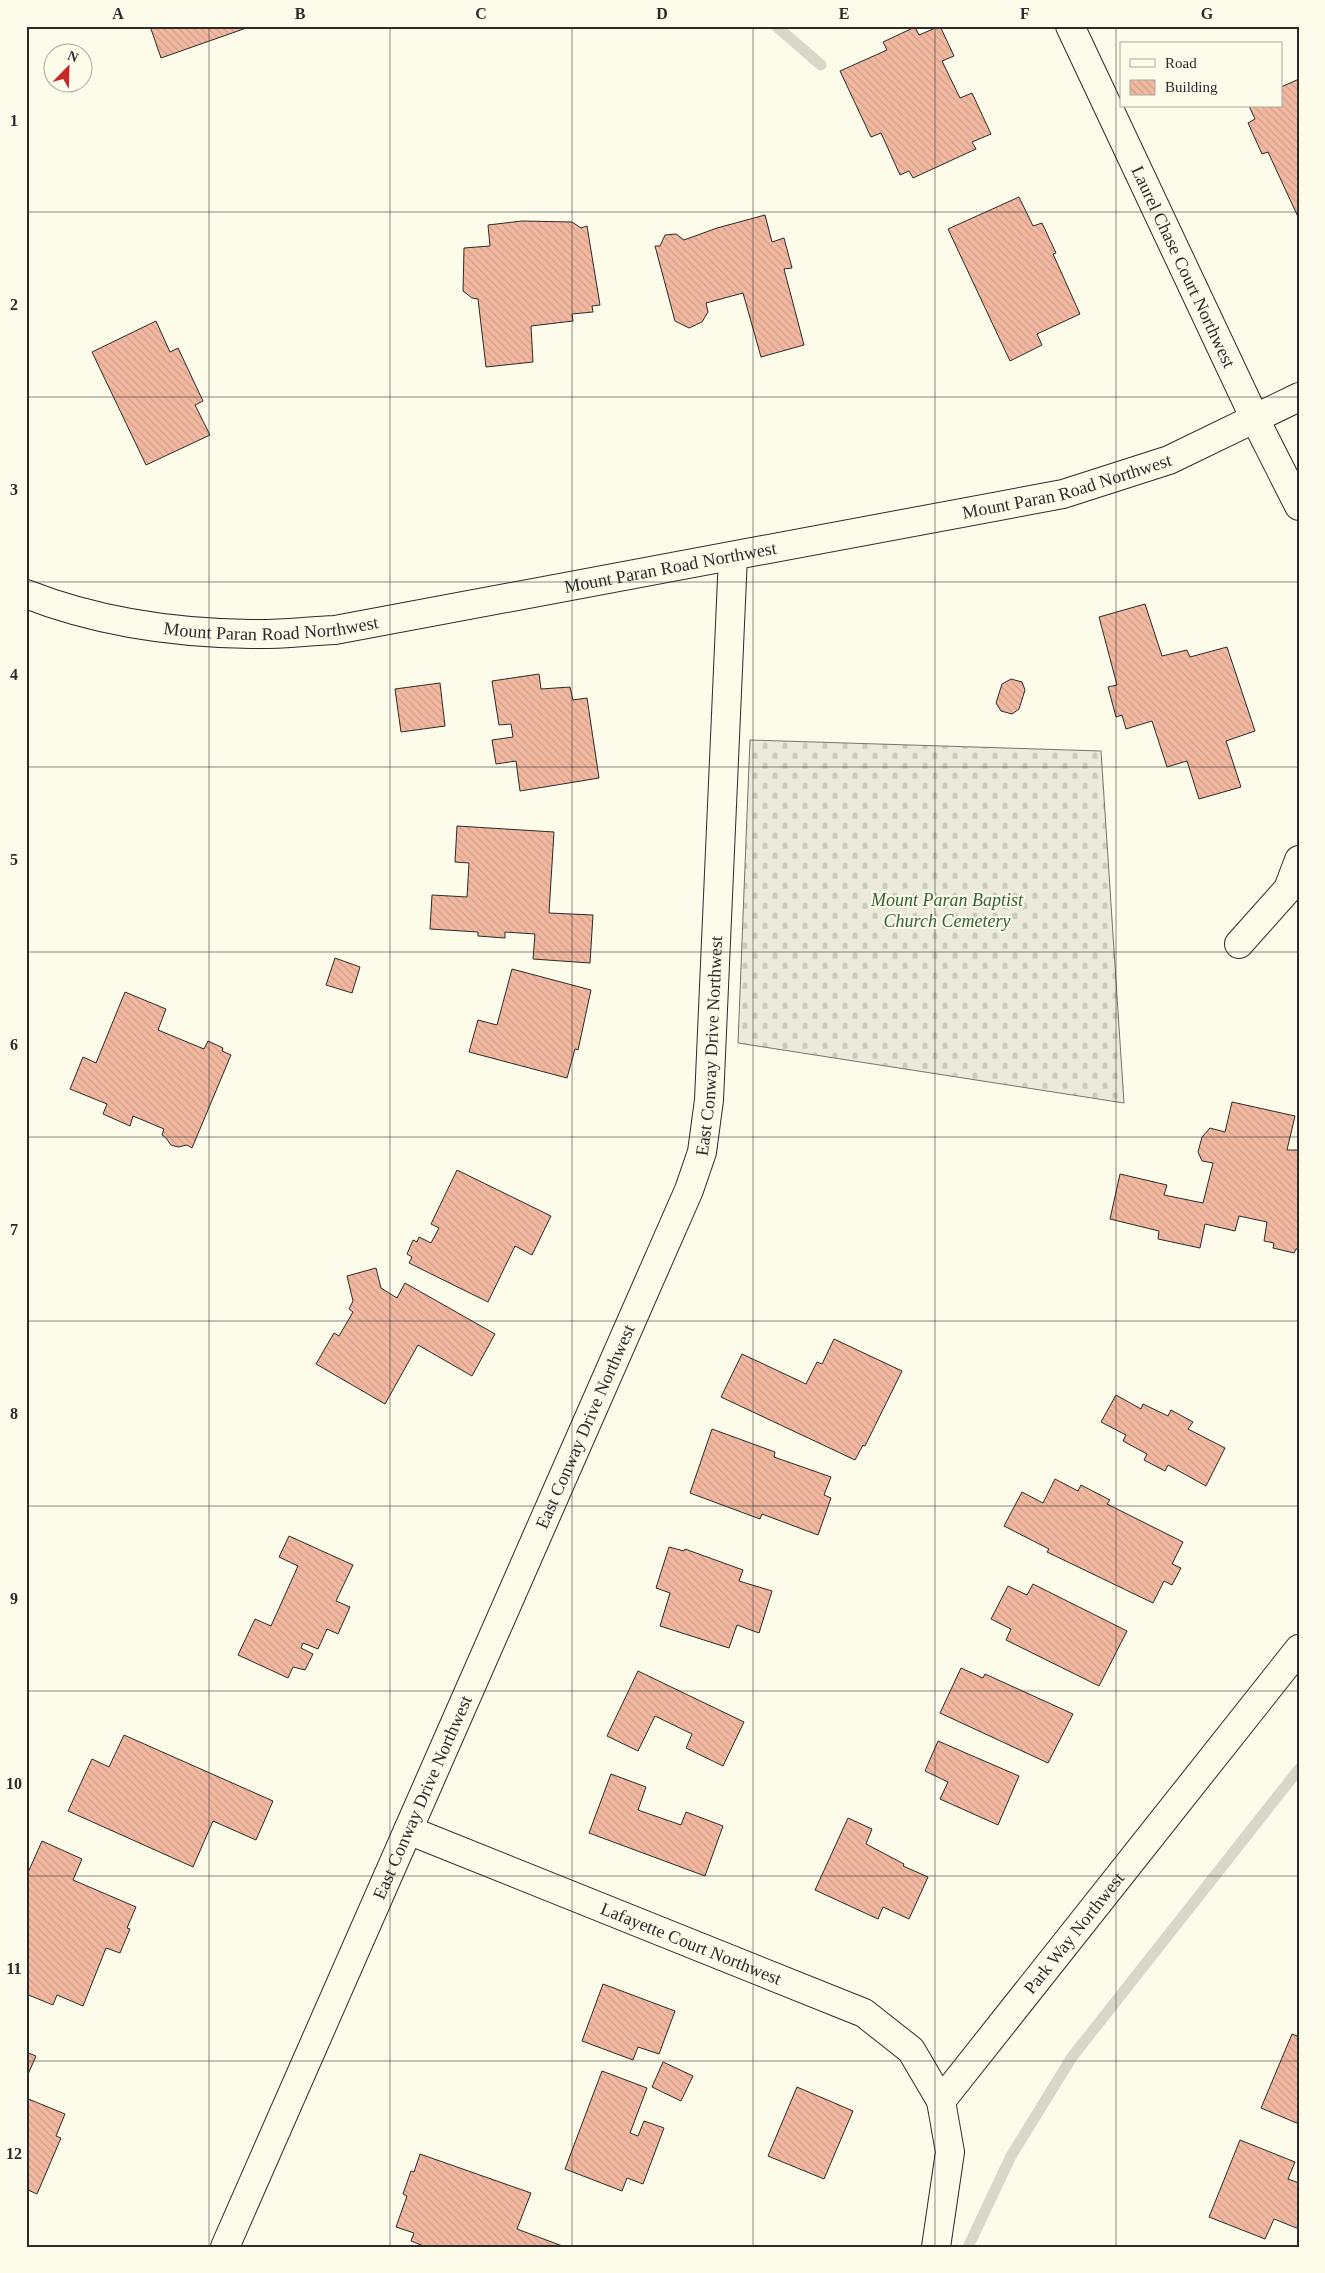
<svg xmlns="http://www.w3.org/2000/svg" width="1325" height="2273" viewBox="0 0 1325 2273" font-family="Georgia,serif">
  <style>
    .cemetery { fill: url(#cemetery-stones); stroke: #74746e }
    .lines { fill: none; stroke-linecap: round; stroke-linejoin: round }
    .stream { stroke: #d8d7c9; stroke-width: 11 }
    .building { fill: url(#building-back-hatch); stroke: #2b2b2b }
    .minor-casing { stroke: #2b2b2b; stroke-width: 30 }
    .secondary-casing { stroke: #2b2b2b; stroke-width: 30 }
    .minor { stroke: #fdfbea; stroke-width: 28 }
    .secondary { stroke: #fdfbea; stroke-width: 28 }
    .grid { fill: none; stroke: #2b2b2b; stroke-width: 1; stroke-opacity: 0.55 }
    .labels { text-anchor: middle; stroke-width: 4; stroke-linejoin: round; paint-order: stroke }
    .street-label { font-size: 18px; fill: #2b2b2b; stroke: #fdfbea }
    .park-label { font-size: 18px; font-style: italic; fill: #34623c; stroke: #fdfbea }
    .neatline { fill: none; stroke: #2b2b2b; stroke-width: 2 }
    .grid-label { font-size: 16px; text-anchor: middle; font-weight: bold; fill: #2b2b2b }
  </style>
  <defs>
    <pattern id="cemetery-stones" width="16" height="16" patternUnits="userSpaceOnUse" patternTransform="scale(1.25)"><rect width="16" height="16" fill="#ecebdb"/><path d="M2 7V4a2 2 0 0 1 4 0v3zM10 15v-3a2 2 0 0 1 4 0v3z" fill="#cbcabc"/></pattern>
    <pattern id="building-back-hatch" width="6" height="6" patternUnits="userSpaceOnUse" patternTransform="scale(1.25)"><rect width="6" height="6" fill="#f2b8a0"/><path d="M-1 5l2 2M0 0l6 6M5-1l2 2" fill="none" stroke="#d09e8a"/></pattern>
  </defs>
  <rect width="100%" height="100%" fill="#fdfbea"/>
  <path class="cemetery" d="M750,740L1101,751L1124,1103L738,1043Z"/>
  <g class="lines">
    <path class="stream" d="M776,26L821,65
      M968,2247L1011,2156L1072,2057L1299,1769"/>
  </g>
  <path class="building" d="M150,26H252L161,58Z
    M940,26L954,56L942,61L960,98L972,93L991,134L972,142L976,149L913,178L909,171L900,175L881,133L871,137L840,71L887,50L883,42L915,27L919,35Z
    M1299,79V219L1268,152L1262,154L1248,123L1255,119L1249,106H1281V87Z
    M1019,197L1033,226L1042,223L1056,253L1053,254L1080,314L1037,334L1042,345L1010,361L948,229Z
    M765,215L772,242L784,238L792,268L784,269L804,345L761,357L743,293L706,303L708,312L702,322L689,328L675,321L655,246H660L665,235L676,234L684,240L717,228Z
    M522,221L572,222L581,228L587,226L600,305L592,306L593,312L572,314L573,321L531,326L533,362L486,367L478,299L472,298L463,291L464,248L490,246L488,225Z
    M156,321L170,352L178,348L203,401L195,405L210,435L146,465L92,352Z
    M1145,604L1162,656L1187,650L1190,657L1227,647L1255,731L1226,741L1241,787L1199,799L1187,761L1167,767L1152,721L1126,729L1122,715L1116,717L1108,687L1117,685L1099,617Z
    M539,674L541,689L570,687L573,700L587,698L599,778L520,791L516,761L496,764L492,740L513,737L511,724L499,725L492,681Z
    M1011,679L1022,682L1025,690L1019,709L1012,714L1001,711L996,703L1002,684Z
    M440,683L445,726L401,732L395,689Z
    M457,826L554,832L549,913L593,915L590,963L533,959L535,934L505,932V938L478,936V932L430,929L432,895L467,897L469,863L455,862Z
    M335,958L360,967L352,993L326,985Z
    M512,969L591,990L578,1050L575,1049L567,1078L469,1052L478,1020L497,1025Z
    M125,992L166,1009L158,1030L204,1049L208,1041L223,1048L222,1051L231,1055L192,1148L187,1145L178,1147L171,1145L166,1138L162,1135L164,1129L133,1116L130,1126L103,1114L107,1104L70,1089L83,1057L96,1063Z
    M1232,1102L1295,1116L1287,1150H1299V1249H1296L1294,1253L1273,1248L1274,1243L1264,1241L1267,1222L1239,1216L1235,1231L1205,1224L1200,1248L1158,1239L1159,1231L1110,1219L1120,1174L1167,1185L1164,1195L1203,1203L1213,1163L1202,1161L1198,1152L1202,1137L1210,1128L1225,1132Z
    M457,1170L551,1216L532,1255L515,1246L488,1302L409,1263L412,1257L407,1254L413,1240L417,1242L419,1237L431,1243L439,1228L431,1224Z
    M376,1268L381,1288L397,1298L405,1283L495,1334L472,1376L418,1345L385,1404L316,1364L334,1333L339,1336L353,1312L349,1309L353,1301L347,1276Z
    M834,1339L902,1371L865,1446L863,1445L855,1460L721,1397L742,1354L806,1384L817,1362L822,1364Z
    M1116,1395L1141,1409L1143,1404L1168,1416L1171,1410L1193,1422L1188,1429L1225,1448L1206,1486L1168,1465L1165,1471L1144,1460L1147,1454L1123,1441L1126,1435L1101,1422Z
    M712,1429L775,1452L774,1457L831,1477L824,1495L831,1498L818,1535L762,1514L760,1519L690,1493Z
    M1055,1479L1078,1491L1081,1485L1110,1500L1107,1504L1183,1542L1172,1564L1181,1568L1172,1585L1164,1581L1153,1603L1047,1552L1049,1549L1004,1526L1022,1492L1043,1503Z
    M289,1536L353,1565L336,1601L350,1607L338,1634L327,1629L318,1649L303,1643L301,1648L313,1654L305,1670L293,1667L288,1678L238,1655L255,1619L271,1626L298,1566L279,1557Z
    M669,1547L684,1551L685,1549L743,1570L739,1581L772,1591L759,1633L737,1625L729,1648L660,1626L670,1593L656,1588Z
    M1033,1584L1127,1631L1099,1686L1006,1640L1011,1629L991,1619L1008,1586L1027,1595Z
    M961,1668L983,1678L985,1674L1073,1714L1048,1763L940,1713Z
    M638,1671L744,1722L723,1766L686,1748L692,1734L655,1716L638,1751L607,1736Z
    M124,1735L273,1801L256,1840L213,1821L193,1867L68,1811L92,1759L109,1767Z
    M938,1741L1019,1776L998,1825L940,1799L948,1782L925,1771Z
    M611,1774L646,1787L638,1810L681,1825L686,1812L723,1826L705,1876L589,1833Z
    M848,1818L872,1829L866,1844L904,1864L903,1866L928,1877L909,1919L883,1907L878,1919L815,1890Z
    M42,1841L82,1859L73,1880L136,1907L127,1928L130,1929L120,1953L106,1948L83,2006L57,1995L53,2005L26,1994V1877Z
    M603,1984L675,2011L659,2054L638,2047L633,2060L582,2041Z
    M1299,2031V2124L1261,2108L1292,2034L1297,2036Z
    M26,2052L36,2056L26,2079Z
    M663,2062L693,2076L681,2101L652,2087Z
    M602,2071L647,2088L630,2133L638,2136L644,2121L664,2128L643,2184L627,2178L622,2191L565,2169Z
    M797,2087L853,2111L824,2179L768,2156Z
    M26,2098L65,2114L56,2136L61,2138L37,2194L26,2189Z
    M1240,2140L1295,2162L1288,2179L1299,2183V2229L1274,2219L1265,2239L1209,2217Z
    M420,2154L531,2193L517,2229L565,2247H426L411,2241L414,2233L396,2227L407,2196L403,2194L411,2171L414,2172Z"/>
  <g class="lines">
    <defs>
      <g id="minor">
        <path id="s1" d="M1070,26L1255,419L1299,506"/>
        <path d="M1239,944L1288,889L1299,860"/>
        <path id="s2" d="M408,1830L864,2013L911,2050L941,2101"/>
        <path id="s3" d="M225,2247L689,1190L702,1152L709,1100L733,556"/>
        <path id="s4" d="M936,2247L950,2152L941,2101L1299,1649"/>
      </g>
      <g id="secondary">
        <path id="s5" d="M26,594C97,622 176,633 251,634C279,635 307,631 335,630L1063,494L1169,460L1299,397"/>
      </g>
    </defs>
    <use href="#minor" class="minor-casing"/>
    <use href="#secondary" class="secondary-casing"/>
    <use href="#minor" class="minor"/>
    <use href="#secondary" class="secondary"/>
  </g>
  <path class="grid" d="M209,26V2247M390,26V2247M572,26V2247M753,26V2247M935,26V2247M1116,26V2247M26,212H1299M26,397H1299M26,582H1299M26,767H1299M26,952H1299M26,1137H1299M26,1321H1299M26,1506H1299M26,1691H1299M26,1876H1299M26,2061H1299"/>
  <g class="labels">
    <g class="street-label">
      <text dy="6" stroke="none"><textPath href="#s1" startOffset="266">Laurel Chase Court Northwest</textPath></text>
      <text dy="6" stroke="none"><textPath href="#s5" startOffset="1060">Mount Paran Road Northwest</textPath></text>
      <text dy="6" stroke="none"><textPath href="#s5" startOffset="655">Mount Paran Road Northwest</textPath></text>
      <text dy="6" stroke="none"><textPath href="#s5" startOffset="250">Mount Paran Road Northwest</textPath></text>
      <text dy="6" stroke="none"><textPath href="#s3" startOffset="1301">East Conway Drive Northwest</textPath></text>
      <text dy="6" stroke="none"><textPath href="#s3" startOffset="896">East Conway Drive Northwest</textPath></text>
      <text dy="6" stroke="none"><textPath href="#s3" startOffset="491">East Conway Drive Northwest</textPath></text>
      <text dy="6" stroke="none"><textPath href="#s4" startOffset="362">Park Way Northwest</textPath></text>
      <text dy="6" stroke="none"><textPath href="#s2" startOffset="305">Lafayette Court Northwest</textPath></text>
    </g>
    <g class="park-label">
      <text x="947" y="906">Mount Paran Baptist<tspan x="947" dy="21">Church Cemetery</tspan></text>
    </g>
  </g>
  <rect width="1325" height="2273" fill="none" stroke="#fdfbea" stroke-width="55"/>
  <rect x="1120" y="42" width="162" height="65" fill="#fdfbea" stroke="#a9a89e"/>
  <rect x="1130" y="59" width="25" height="8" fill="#fdfbea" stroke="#a9a89e"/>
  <text x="1165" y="68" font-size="15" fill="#2b2b2b">Road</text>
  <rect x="1130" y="80" width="25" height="15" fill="url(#building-back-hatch)" stroke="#a9a89e"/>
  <text x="1165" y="92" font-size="15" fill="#2b2b2b">Building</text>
  <g transform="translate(68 68) rotate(23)"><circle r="24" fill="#fdfbea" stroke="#a9a89e"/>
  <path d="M0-4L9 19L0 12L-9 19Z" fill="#c62828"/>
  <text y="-8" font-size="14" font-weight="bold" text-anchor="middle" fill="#2b2b2b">N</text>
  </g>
  <rect x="28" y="28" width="1270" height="2218" class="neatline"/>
  <g class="grid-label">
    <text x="118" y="19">A</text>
    <text x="300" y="19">B</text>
    <text x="481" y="19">C</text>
    <text x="662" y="19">D</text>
    <text x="844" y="19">E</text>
    <text x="1025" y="19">F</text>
    <text x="1207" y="19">G</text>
    <text x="14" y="126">1</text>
    <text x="14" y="310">2</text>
    <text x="14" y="495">3</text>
    <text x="14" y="680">4</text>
    <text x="14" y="865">5</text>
    <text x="14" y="1050">6</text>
    <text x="14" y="1235">7</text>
    <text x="14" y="1419">8</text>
    <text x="14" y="1604">9</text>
    <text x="14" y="1789">10</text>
    <text x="14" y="1974">11</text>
    <text x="14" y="2159">12</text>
  </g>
</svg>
